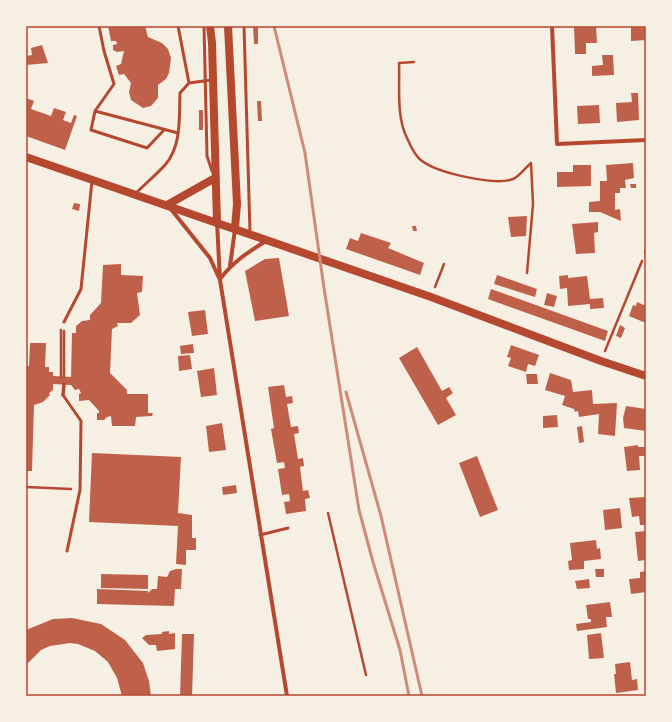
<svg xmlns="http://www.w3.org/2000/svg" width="672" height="722" viewBox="0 0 672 722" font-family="Quicksand,sans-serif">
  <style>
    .building { fill: #bf614a }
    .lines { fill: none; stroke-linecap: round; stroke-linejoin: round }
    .path { stroke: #b5482f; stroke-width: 2.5 }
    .service { stroke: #b5482f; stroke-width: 3 }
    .pedestrian { stroke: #b5482f; stroke-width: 3.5 }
    .minor { stroke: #b5482f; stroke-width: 4 }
    .secondary { stroke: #b5482f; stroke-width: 8 }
    .rail { stroke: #cf8b77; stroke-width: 3 }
    .neatline { fill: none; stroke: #b5482f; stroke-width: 1.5 }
  </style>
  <rect width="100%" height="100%" fill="#f6efe4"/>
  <path class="building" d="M108,26H145L148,37L162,43L168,49L171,58L169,73L166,79L158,85V98L151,106L143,108L131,100L129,92L131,83L124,74L119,75L116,66L121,64L124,51L117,52L113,50V45L117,44L116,41H111Z
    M253,26H258V44H254Z
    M574,26H596L597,43H586V54H575Z
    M631,26H646V40L631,41Z
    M42,45L48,63L26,65V56L32,55L31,48Z
    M602,55H613L614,75L592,76V66L603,65Z
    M631,93H638L639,120L617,122L616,103L632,102Z
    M26,98L34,101L31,109L51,116L54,108L66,112L63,120L71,123L74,115L77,116L65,150L26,136Z
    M257,101H261L262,121H258Z
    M599,105L600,123L578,124L577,106Z
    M199,110H203V130H199Z
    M633,163L634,178L625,180L626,188H620V193H615V210L620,209L621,221L600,212H589V202L600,201V181H607L606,165Z
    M573,165H591V186L557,187V172H573Z
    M630,184H636V188H631Z
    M74,203L80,204L79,211L72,209Z
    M527,216L526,236L511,237L508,217Z
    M598,222V232L594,233L595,253L576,254L572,224Z
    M412,226H416L417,231H413Z
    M361,233L391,243L388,248L424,263L420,275L346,249L350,238L358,241Z
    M279,258L289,316L255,321L245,271L265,259Z
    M121,264V275L143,276L142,292L137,293L140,315L131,323H117L118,326L112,329L110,373L127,390V394H148V413H153L152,416L136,417L135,426H112L111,416L107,417L104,420H97V413H99V411L89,400L79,401V394L81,393L79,389L75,390L71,385L53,384V390L49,393L50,395L43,402L34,405L32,471H26V370L27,366H29L30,343H46L45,367H49V372H53V376L71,377L72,333H76V326L82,321L90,320V315L101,303L103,265Z
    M497,275L537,289L535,297L494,284Z
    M568,275V278L587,276L590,299L603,298L604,308L590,309V304L568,306L567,288L560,289L559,276Z
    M491,289L608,331L605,341L488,299Z
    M547,293L557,296L554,307L544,305Z
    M637,302L646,306V323L629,316L633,305L636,306Z
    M205,310L208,334L192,336L188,312Z
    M620,325L625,328L621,338L616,336Z
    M193,344L194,353L181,354L180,346Z
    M511,345L539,355L535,366L528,364L526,372L508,366L511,358L507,357Z
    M417,347L442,391L449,387L453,393L446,398L456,415L438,425L399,358Z
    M190,355L192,369L179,371L178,356Z
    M214,368L217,395L201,397L197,371Z
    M550,373L571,380L573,392L592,390L593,404L617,403L615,436L598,434L599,414L579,417L578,411L575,412L574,409L562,405L565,396L545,390Z
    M526,374H537L538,384H527Z
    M284,385L286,397L292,396L293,403L287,404L291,427L298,426L299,433L294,434L298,459L303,458L304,466L300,467L303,491L308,490L310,498L305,499L306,511L286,514L284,502L290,501L289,494L282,495L278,469L285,468L284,462L277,463L271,429L274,428L268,387Z
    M626,406L646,409V431L624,428L623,418Z
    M557,415L558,427L543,428V416Z
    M222,423L226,450L209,452L206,426Z
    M582,426L584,442L579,443L577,427Z
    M638,445V447H646V456H639L640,470L627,471L624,447Z
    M92,453L181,457L178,513L192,515V538H196V550H186V565L176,564L178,526L89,522Z
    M477,456L498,510L480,517L459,463Z
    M236,485L237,493L223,495L222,487Z
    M646,497V525H640L639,516L632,517L629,498Z
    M620,508L622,528L605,530L603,510Z
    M646,531V560L638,561L635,532Z
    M596,540L597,549L600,548L601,559L584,561V569L569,570L568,561L572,560L570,543Z
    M176,569H182L181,589H175L174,606L97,604V589L148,591V593L152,589H157L158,576L167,577L170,571Z
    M595,569H604V577H596Z
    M646,571V592L631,594L629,579L640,578V572Z
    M101,574L148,575V589L101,588Z
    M589,579L590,588L577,589L575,581Z
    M610,602L612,617H606L607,627L577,631L576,624L591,622V619H588L586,605Z
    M72,618L101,624L125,640L143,663L149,681L151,696H122L117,678L108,662L95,651L78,644L70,643L50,646L41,650L26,665V630L53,619Z
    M169,631V634L175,633V649L157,651L156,645H149L142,638L146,635L162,634V632Z
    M601,633L604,658L589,659L587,635Z
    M182,634H194L192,696H180Z
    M630,662L632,680L637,679L638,690L616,693L614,674H616L615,664Z"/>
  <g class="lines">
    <path class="path" d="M414,62L399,63C400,87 396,116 407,138C410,145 416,157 422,161C438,173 495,186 513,179C519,177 526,167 531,163
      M527,273L533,204L531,163
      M435,287L444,264
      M605,351L642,261
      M64,376V331
      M61,377V330
      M26,487L71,489
      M328,513L366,675"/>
    <path class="service" d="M99,26L104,51L114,84L95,111L91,130L147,148L164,130
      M178,26L189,83
      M204,26L207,156L212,171
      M244,26L250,233
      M95,111L178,133
      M135,194C145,184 156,175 165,165C182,146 179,116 180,93L189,83L211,80
      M64,322L81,289L92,181
      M63,395L81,421L80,490L67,551
      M260,535L288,528"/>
    <path class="pedestrian" d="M63,395L64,384"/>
    <path class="minor" d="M552,26L557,144L646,140
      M170,208L210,258L219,278
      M217,222L220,280L287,696
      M646,253V251
      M230,266L235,229
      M220,279C233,262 248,252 266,241"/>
    <path class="secondary" d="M210,26L212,43L217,222
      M228,26L237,204L235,228
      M26,157L431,297L601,361L646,376
      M167,205L215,178"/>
    <path class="rail" d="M274,26L305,153L324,288L359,510L373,562L400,650L409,696
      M346,392L381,516L422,696"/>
  </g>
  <rect width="672" height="722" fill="none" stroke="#f6efe4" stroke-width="54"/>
  <rect x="27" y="27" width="618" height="668" class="neatline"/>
</svg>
